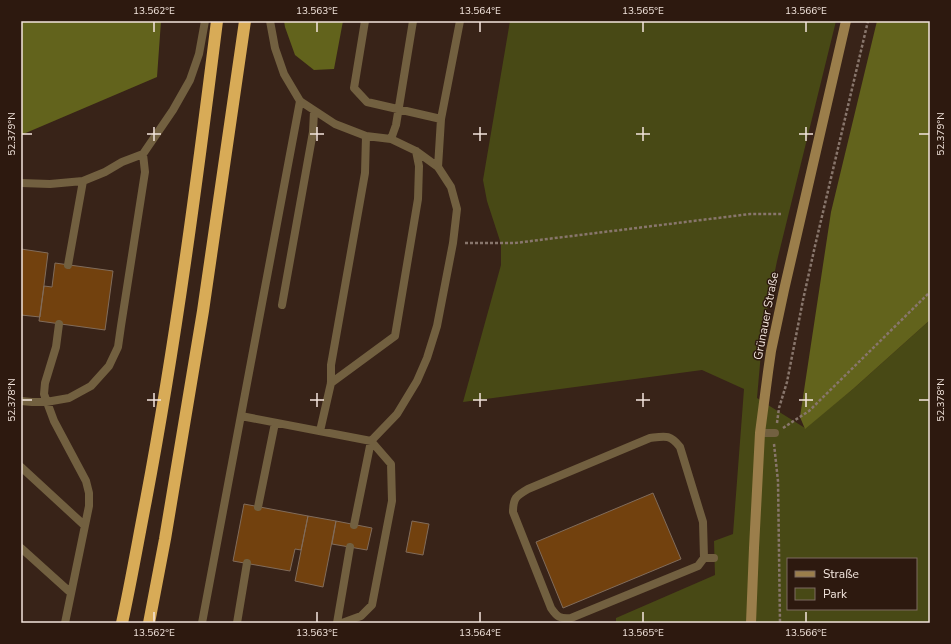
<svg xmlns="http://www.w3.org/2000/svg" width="951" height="644" viewBox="0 0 951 644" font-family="'Nunito Sans',sans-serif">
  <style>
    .green { fill: #484915; fill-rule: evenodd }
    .forest { fill: #62631c }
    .building { fill: #72410e; stroke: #816c5b }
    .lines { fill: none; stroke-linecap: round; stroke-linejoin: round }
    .path { stroke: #88766c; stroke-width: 2.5; stroke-dasharray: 3 2; stroke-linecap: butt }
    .service { stroke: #726040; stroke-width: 8 }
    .secondary { stroke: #9b7e4b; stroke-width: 10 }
    .motorway { stroke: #d8ab57; stroke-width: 12 }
    .ticks { fill: none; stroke: #f3e5dd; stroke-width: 1.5 }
    .labels { text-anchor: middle; stroke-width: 3; stroke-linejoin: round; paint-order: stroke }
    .street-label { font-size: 12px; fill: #f3e5dd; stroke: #2d190f }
    .neatline { fill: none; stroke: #f3e5dd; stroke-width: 1.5 }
    .ticks-label { font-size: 10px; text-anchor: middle; fill: #f3e5dd }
  </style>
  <rect width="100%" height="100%" fill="#382318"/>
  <path class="green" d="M510,21H836L777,261L763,330L757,398L805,428L853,389L930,320V623H616V618L715,575L714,541L733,534L744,389L702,370L463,402L501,265V244L487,201L483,180ZM788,559H916V609H788Z"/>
  <path class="forest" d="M21,21H161L157,77L21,135Z
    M284,21H343L334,69L314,70L295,55L285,27Z
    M877,21H930V320L853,389L805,429L800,417L831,212Z"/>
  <path class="building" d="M21,249L48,253L40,317L21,315Z
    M55,263L113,271L105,330L39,321L44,286L52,287Z
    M653,493L681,559L563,608L536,542Z
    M244,504L308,516L301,550L295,549L290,571L233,561Z
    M308,516L336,521L323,587L295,581Z
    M336,521L372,528L367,550L332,544Z
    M412,521L429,524L423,555L406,552Z"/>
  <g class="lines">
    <path class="path" d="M465,243H515L750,214H781
      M777,423L779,408L787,382L803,300L815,246L868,21
      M783,428L809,411L930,292
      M774,444L778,481L780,623"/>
    <path class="service" d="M270,21L275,48L284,74L300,101L335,124L366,136L391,139L416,151L438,167L451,187L457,209L453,243L437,326L427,358L417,381L397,414L371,441L354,525
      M365,21L354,88L367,102L441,119
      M391,139L396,125L413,21
      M438,167L441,119L460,21
      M21,183L50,184L83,181L105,172L122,162L143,154L173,110L190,80L199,54L205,21
      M68,265L83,181
      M282,305L313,132L314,111
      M59,324L56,347L45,383L44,394L54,421L86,481L89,493V506L65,623
      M331,383L395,336L418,199L419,166L416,151
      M21,401L32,402H46L69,398L91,386L109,366L118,347L121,326L145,172L143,154
      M241,416L371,441L391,464L392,501L372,605L361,616L342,623
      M320,431L331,383V365L365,173L366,136
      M760,433H775
      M21,467L84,525
      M258,507L275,423
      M21,548L71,593
      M704,558L703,522L680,447C670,434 665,436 650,438L528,489C516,496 513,498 513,512L551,608C557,617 560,619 571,618L698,566L704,558H714
      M202,623L300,101
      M237,623L247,563
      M337,623L350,547"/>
    <path class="secondary" d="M751,623L754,548L760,433L768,372L771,351L784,290L846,21"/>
    <path class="motorway" d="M122,623C131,582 138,541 146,500C176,341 197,181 217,21
      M149,623L165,539L203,311L245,21"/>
  </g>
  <path class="ticks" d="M154,22V32M317,22V32M480,22V32M643,22V32M806,22V32M154,127V141M317,127V141M480,127V141M643,127V141M806,127V141M22,134H32M147,134H161M310,134H324M473,134H487M636,134H650M799,134H813M919,134H929M154,393V407M317,393V407M480,393V407M643,393V407M806,393V407M22,400H32M147,400H161M310,400H324M473,400H487M636,400H650M799,400H813M919,400H929M154,612V622M317,612V622M480,612V622M643,612V622M806,612V622"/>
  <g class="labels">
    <g class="street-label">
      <text transform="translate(766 316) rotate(-79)" y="4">Grünauer Straße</text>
    </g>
  </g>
  <rect width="951" height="644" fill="none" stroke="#2d190f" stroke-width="44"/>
  <rect x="787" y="558" width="130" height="52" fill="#2d190f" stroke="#7c6b61"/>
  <rect x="795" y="571" width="20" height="6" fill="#9b7e4b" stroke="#7c6b61"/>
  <text x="823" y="578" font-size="12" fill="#f3e5dd">Straße</text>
  <rect x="795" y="588" width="20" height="12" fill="#484915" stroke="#7c6b61"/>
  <text x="823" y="598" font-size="12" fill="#f3e5dd">Park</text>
  <rect x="22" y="22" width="907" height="600" class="neatline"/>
  <g class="ticks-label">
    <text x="154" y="14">13.562°E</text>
    <text x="317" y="14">13.563°E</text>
    <text x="480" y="14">13.564°E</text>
    <text x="643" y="14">13.565°E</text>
    <text x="806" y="14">13.566°E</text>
    <text transform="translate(11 134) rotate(-90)" y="4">52.379°N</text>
    <text transform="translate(940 134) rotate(-90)" y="4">52.379°N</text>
    <text transform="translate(11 400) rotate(-90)" y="4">52.378°N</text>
    <text transform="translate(940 400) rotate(-90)" y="4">52.378°N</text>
    <text x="154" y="636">13.562°E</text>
    <text x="317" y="636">13.563°E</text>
    <text x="480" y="636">13.564°E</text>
    <text x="643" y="636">13.565°E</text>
    <text x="806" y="636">13.566°E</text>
  </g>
</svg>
